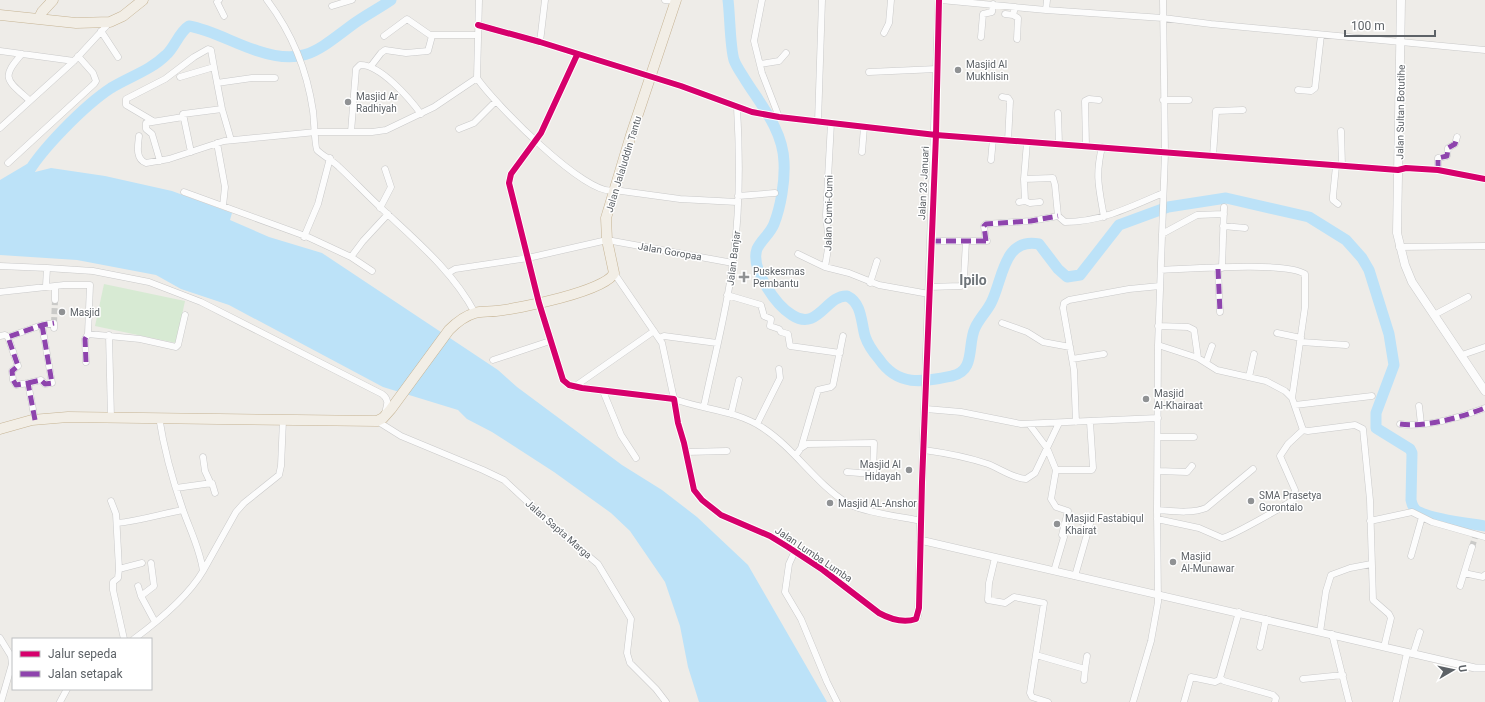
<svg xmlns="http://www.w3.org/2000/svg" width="1485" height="702" viewBox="0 0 1485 702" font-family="Roboto,sans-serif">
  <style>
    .green { fill: #d7ead3 }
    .water { fill: #bce2f8 }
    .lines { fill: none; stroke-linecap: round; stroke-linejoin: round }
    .river { stroke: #bce2f8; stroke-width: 11 }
    .minor-tunnel { stroke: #cacac8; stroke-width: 6; stroke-dasharray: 6 3; stroke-linecap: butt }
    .minor-casing { stroke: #c9c9c9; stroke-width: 7 }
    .tertiary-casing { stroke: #c9c9c9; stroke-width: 8 }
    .secondary-casing { stroke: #cacaca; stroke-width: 9 }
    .trunk-casing { stroke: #c6b494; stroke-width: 11 }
    .minor { stroke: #fcfcfc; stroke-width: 6 }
    .tertiary { stroke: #fcfcfc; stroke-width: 7 }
    .secondary { stroke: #fcfcfc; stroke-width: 8 }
    .trunk { stroke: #f2eee6; stroke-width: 10 }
    .quiet { stroke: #8e44ad; stroke-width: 5; stroke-dasharray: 10 5; stroke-linecap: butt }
    .cycleway-casing { stroke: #fff; stroke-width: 8 }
    .cycleway { stroke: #d6006c; stroke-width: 6 }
    .poi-dot { fill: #909294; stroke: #fff; stroke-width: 1.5 }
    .labels { text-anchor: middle; stroke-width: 3; stroke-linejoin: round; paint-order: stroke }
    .poi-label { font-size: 10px; fill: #5d6267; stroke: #fff; text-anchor: start }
    .street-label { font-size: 10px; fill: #5d6267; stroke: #fff }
    .district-label { font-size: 14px; font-weight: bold; fill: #6e7479; stroke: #fff }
  </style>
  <rect width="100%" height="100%" fill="#eeece8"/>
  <path class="green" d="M104,284L185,301L176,343L95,326Z"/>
  <path class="water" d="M27,164L34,168L35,172L51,168L105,176L172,191L232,213L230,220L269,237L322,253L498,370L517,387L622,465L662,490L697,517L748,565L827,702H699L688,667L680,626L665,582L630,531L611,513L554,472L492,432L467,419L458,410L383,387L229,305L181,289L156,275L77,260L0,255V180Z"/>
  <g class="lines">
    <path class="river" d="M728,0C730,15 730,47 734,60C737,68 742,74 746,81C762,106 783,131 784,162C785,181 781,206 774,224C770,234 761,240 757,249C750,269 776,305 792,315C818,332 826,295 847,296C862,303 861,322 865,336C868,345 873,352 879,359C898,387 922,382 952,376C976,371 967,345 975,328C979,319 987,311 991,303C1003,280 1003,237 1039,244L1058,269L1067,277L1080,275L1119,225L1168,207L1226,198L1309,217L1346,240L1362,258L1369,270L1389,334L1394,365L1376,413V428L1410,449L1412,453L1411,500C1412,505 1414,510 1419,512C1435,520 1467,523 1485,526
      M25,178C39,151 85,105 111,88C129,77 151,70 166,55C175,47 179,32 189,26C212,30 235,44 258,51C303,66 317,51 352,25C364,16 378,9 391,0"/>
    <path class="minor-tunnel" d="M54,323L55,300
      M1472,547L1476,534"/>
    <defs>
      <path id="minor" d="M219,0L217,2L224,16
        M267,0C292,33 307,70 313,111C314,118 315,148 317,150C323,156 332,160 339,167C353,180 366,194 380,207C415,240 452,270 475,313
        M479,0L477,78C492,101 588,199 614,190L680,199L737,202
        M665,0L676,1
        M762,0L754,41L762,73L779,117
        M941,0L1046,10L1163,18L1211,24L1485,50
        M332,6L352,0
        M1015,7L1013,15L1018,18L1017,39
        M1046,10L1047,0
        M1005,14L1013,15
        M478,25L540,42L681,86L752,112L779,117L936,135L1398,170L1406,168L1438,170L1485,179
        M101,31L118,57
        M884,33L889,23L891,0
        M384,36L407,19L430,35H477
        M981,37L983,14L992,12L993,4
        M540,42L545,0
        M0,51L74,61
        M22,54C0,78 7,80 29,100
        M577,55L541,133L511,174L509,183L539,303L563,380L569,385L582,388L674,399L678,423L684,443L694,490L702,500L721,515L770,536L788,547L823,570L879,613C890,619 904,623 916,619L918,616L920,540
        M760,64L779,61L786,53
        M371,66L381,53L385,50L406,53L428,51L432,36
        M869,72L937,69
        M180,77L214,67L222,109L231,140
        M217,83L252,78H275
        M1298,90L1311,91L1315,88L1321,35
        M1002,97L1008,98L1010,101L1008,141
        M1163,100H1189
        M1058,113L1059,144
        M153,121L126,105V99L165,79L194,57L208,49L211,50L214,67
        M818,122L822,0
        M831,123L826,215L829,243L825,267L849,273L879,285L929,294
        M0,128L74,61L110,22
        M459,129L474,123L496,101
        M1341,131L1342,166
        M351,132L356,69L360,65C380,64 410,99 421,114
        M139,136C138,145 135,159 146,163L169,159L224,141L316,132H372L386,130L434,107L477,78
        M217,143L225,187L223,206
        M1086,146L1085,101L1089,99L1099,100
        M1102,147C1095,176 1099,188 1104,217
        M191,152L183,114L222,109
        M862,152L864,127
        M1213,156L1216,111L1243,110
        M991,160L993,139
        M160,161L152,134L146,129V123L183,117
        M8,163L94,84L96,81L93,73L78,56
        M1336,166L1333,196V200L1338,204
        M1438,170V158L1447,156L1448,148L1455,144L1457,137
        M1024,179L1053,178L1055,185L1058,216L1065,222C1100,222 1131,207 1163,193
        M184,192L308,237L351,257L372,271
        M738,196L775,193
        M1025,201L1030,203L1040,202
        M1019,202L1025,201L1024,179L1027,142
        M380,208L391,187L385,169
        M1223,226L1245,228
        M1162,234L1197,215L1224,214
        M304,237L318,204L330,158
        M931,241H987
        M986,241L984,226L986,224L1031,221L1058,216
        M1399,247L1485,246
        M798,254L825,267
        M351,257L363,241L388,214
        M0,266L47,268L46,286
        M47,268L93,271L149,282L201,302L382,394C390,400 387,405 385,413
        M1222,268L1224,207
        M1218,269L1220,312
        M1161,270C1189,269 1285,261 1305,274V307L1292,398L1303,430L1308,431L1355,425L1363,429L1370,500L1373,600L1389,614L1391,618L1384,647
        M614,273L662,343L674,399C704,410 736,410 763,428C795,449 815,483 847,503C861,512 903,517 921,521
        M449,274L450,272L455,269L528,258L607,240L733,263
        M870,283L877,261
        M929,287L961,286L964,278L966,241
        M0,292L64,285H90L88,334L85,339L86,362
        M727,295L761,305L764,316L771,319L770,326L779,329L781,332L788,334L790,346L840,353
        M55,300V286
        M1434,315L1468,297
        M1002,323L1027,332L1043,342L1070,347
        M1158,326L1188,327L1194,330L1198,358
        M1277,333L1301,338
        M88,334L140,339L176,347L178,345L185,315
        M109,335L111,418
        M0,336L5,335L8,337
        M659,338L664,336L717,343
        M1301,342L1346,345
        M1158,345L1198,358L1217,370L1266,381L1285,391L1292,398
        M1462,355L1485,347
        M1072,359L1104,354
        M493,360L550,341
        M1206,363L1212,346
        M1249,377L1254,354
        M28,383L41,380L45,384L52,383L42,325
        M574,387L654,331
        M603,391L621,435L636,458
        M1295,405L1372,396
        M704,406C714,358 727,310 733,262C740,211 740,158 737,107
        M1419,406L1421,424
        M926,409L961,412L1021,424L1158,418
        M731,414L739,380
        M35,420L28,383L16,385L13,380L12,371L18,366L8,337L42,325L54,323V328
        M377,421L401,436L483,470L504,480L562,534L598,564L631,619L627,653L630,663L656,689L666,702
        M1076,422L1074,370L1063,308L1064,303L1069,300L1129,289L1160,286
        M757,424L780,378L779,369
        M1029,424L1047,448L1056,470L1051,499L1056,507L1068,511L1062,535L1064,537L1054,571
        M1400,424C1424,428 1462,417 1485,408
        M1158,437H1194
        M801,448L818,390L831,387L833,385L843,336
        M924,450C946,453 967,457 988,464C1001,469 1012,478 1026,479L1035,473L1059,423
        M686,452L727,451
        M796,455L801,448L807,444L874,443L873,474L847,472
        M203,457L205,471L211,484
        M1056,470H1092L1093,468L1090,422
        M1158,471L1187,472L1192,466
        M176,488L212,483L215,493
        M111,501L116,514L119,569L142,563
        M1157,510C1172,511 1191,514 1206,508L1253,469
        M1067,517L1090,524L1075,576
        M1157,519L1199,528L1222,538C1230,537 1287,505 1294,499L1295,490L1280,456L1288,444L1303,430
        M1370,521L1412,512L1432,522L1485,537
        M117,523C140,521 160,514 183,510
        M1472,547L1464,573L1483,577L1485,575
        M795,551L789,564L785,592L801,619L827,682L837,702
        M1411,556L1422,517
        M995,558L989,583L988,600L1005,603L1014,597L1044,603L1030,693L1032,697L1048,702
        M119,569L118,578L113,582V590L124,639
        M203,571L236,512L244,503L279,475L281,466L283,420
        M138,586L141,596L155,622
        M1460,586L1464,573
        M141,596L154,586L151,563
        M1239,612L1220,678L1224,681L1273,695L1276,698L1275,702
        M1320,632L1326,591L1331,575L1350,568L1371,564
        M1332,634L1349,702
        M0,638L11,656L12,664L1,702
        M134,639C157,622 189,595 203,571C200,549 190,530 183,510C172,479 164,449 159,417
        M1260,647L1266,619
        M1413,654L1420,632
        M1036,655L1085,669L1084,680
        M1085,669L1087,656
        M1303,679L1343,675
        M60,702L67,689
        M1133,702L1151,641L1158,602L1157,510L1158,345L1165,153L1163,0
        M1184,702L1191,677L1215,682L1221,679
        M1396,702L1407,653"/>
      <path id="tertiary" d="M939,0L920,540L1475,668H1485"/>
      <path id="secondary" d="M1401,0L1397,233L1405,265L1412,282L1485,391"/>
      <path id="trunk" d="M0,15L76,23L110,22L123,16L143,0
        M39,18L42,12L53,0
        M0,429L32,420L68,417L377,421L383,418L391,409L449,330C456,323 464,316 475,313C481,311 489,312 496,311C517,309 607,291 614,273L607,240L606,218L631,135L676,0"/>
    </defs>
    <use href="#minor" class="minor-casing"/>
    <use href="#tertiary" class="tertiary-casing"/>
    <use href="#secondary" class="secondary-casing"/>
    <use href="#trunk" class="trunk-casing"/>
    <use href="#minor" class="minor"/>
    <use href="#tertiary" class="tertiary"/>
    <use href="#secondary" class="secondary"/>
    <use href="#trunk" class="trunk"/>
    <path class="quiet" d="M1438,170V158L1447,156L1448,148L1455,144L1457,137
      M931,241H987
      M986,241L984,226L986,224L1031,221L1058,216
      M1218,269L1220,312
      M86,362L85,339L88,334
      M28,383L41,380L45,384L52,383L42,325
      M35,420L28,383L16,385L13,380L12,371L18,366L8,337L42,325L54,323
      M1400,424C1424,428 1462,417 1485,408"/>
    <defs>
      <path id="cycleway" d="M478,25L540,42L681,86L752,112L779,117L936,135L1398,170L1406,168L1438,170L1485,179
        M577,55L541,133L511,174L509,183L539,303L563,380L569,385L582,388L674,399L678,423L684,443L694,490L702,500L721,515L770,536L788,547L823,570L879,613C890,619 904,623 916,619L919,608L922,482L936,135L939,0"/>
    </defs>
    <use href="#cycleway" class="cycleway-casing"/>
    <use href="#cycleway" class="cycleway"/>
  </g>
  <g class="poi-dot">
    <circle cx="958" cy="70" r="4"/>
    <circle cx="348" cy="102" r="4"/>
    <path d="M742 271h4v4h4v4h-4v4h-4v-4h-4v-4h4z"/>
    <circle cx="62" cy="312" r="4"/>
    <circle cx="1146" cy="399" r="4"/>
    <circle cx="909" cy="470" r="4"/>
    <circle cx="1251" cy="501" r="4"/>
    <circle cx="830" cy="503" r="4"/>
    <circle cx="1057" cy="524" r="4"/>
    <circle cx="1173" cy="562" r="4"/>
  </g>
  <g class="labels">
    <g class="poi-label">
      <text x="966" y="68">Masjid Al<tspan x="966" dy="12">Mukhlisin</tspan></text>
      <text x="356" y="100">Masjid Ar<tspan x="356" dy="12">Radhiyah</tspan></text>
      <text x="753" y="275">Puskesmas<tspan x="753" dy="12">Pembantu</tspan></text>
      <text x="70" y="316">Masjid</text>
      <text x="1154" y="397">Masjid<tspan x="1154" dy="12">Al-Khairaat</tspan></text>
      <text x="901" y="468" text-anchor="end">Masjid Al<tspan x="901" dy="12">Hidayah</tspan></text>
      <text x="1259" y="499">SMA Prasetya<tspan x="1259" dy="12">Gorontalo</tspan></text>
      <text x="838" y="507">Masjid AL-Anshor</text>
      <text x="1065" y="522">Masjid Fastabiqul<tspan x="1065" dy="12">Khairat</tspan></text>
      <text x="1181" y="560">Masjid<tspan x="1181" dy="12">Al-Munawar</tspan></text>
    </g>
    <g class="street-label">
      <text transform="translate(1400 112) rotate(-89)" y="4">Jalan Sultan Botutihe</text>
      <text transform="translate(623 164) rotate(-73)" y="4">Jalan Jalaluddin Tantu</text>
      <text transform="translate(923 183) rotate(-87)" y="4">Jalan 23 Januari</text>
      <text transform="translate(828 213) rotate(-89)" y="4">Jalan Cumi-Cumi</text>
      <text transform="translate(670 251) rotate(10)" y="4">Jalan Goropaa</text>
      <text transform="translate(733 258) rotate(-83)" y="4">Jalan Banjar</text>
      <text transform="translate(559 529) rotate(41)" y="4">Jalan Sapta Marga</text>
      <text transform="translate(814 554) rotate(34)" y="4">Jalan Lumba Lumba</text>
    </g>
    <g class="district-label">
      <text x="973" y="285">Ipilo</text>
    </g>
  </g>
  <rect x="12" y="638" width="140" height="52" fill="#ffffff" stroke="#bec0c2"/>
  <rect x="20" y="651" width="20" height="6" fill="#d6006c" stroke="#bec0c2"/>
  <text x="48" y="658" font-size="12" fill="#5d6267">Jalur sepeda</text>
  <rect x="20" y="671" width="20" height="6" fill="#8e44ad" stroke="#bec0c2"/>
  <text x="48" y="678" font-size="12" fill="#5d6267">Jalan setapak</text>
  <g transform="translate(1453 670) rotate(81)" stroke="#ffffff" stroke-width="3" paint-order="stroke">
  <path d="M0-3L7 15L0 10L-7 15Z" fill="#5d6267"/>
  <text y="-6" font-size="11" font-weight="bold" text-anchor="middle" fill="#5d6267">U</text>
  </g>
  <path d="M1345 30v6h90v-6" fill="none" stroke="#5d6267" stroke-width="2"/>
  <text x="1351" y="30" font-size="12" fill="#5d6267" stroke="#ffffff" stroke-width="3" paint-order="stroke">100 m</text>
</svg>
